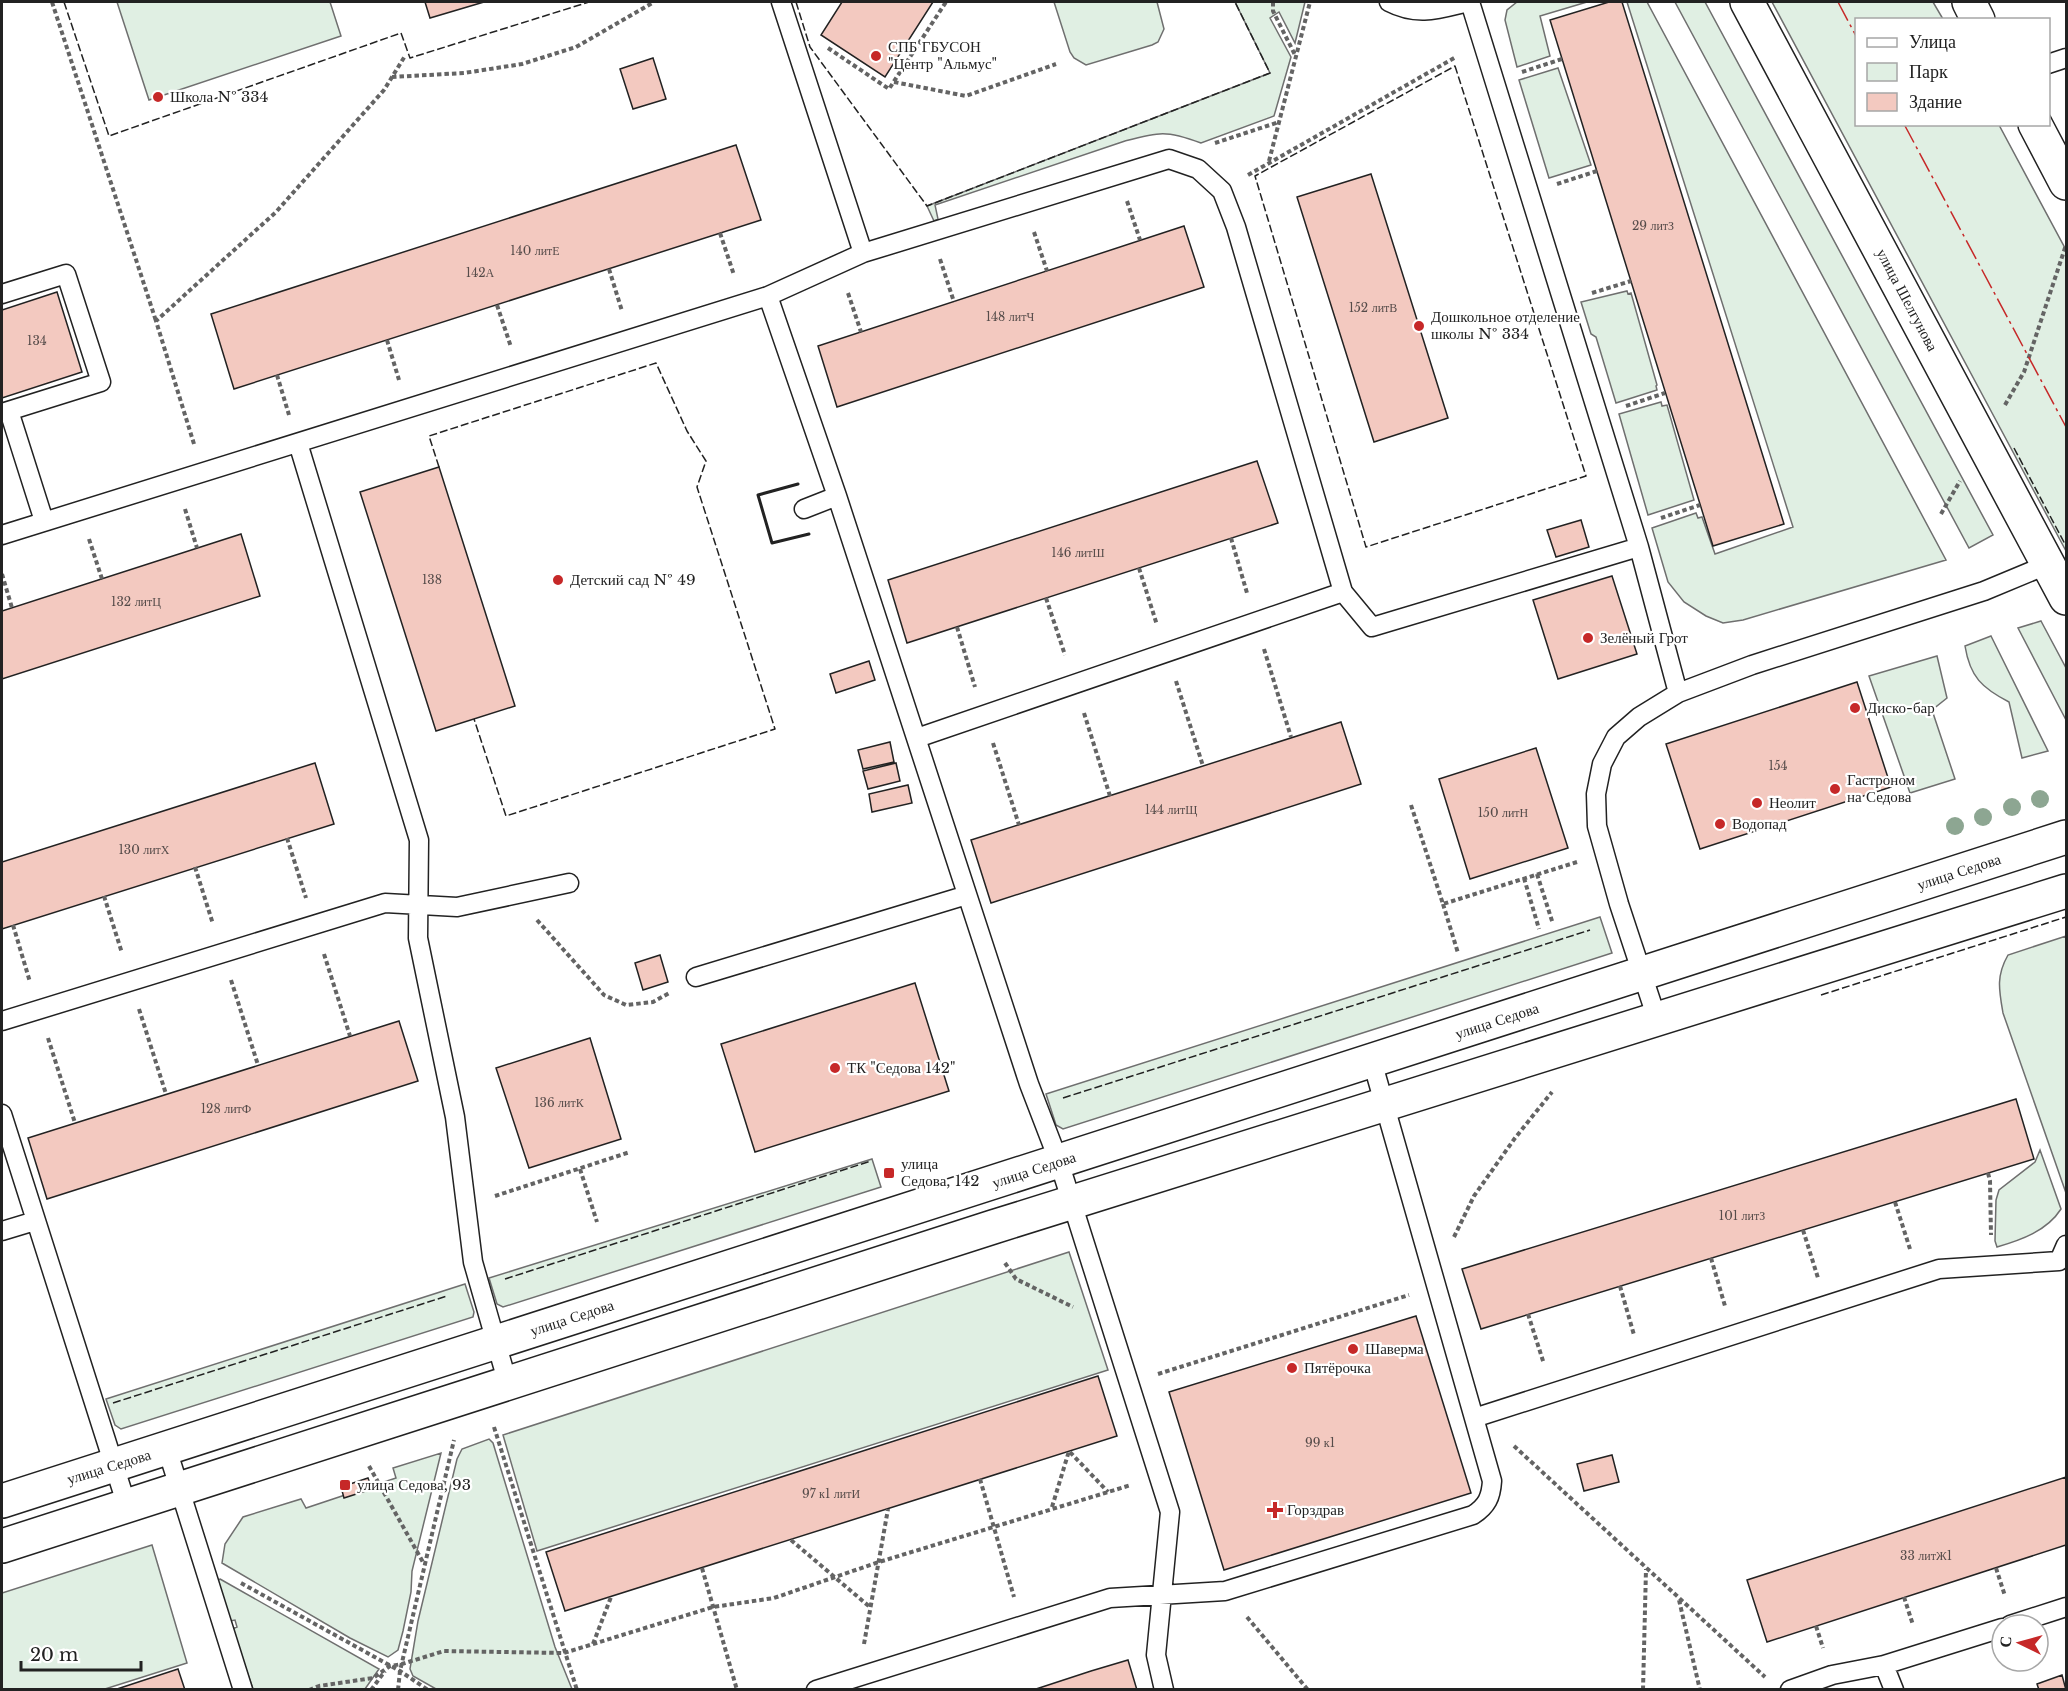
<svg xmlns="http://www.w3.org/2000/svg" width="2068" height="1691" viewBox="0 0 2068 1691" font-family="'Libre Baskerville',serif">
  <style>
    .green { fill: #e0efe3; stroke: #6f6f6f; stroke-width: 1.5 }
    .building { fill: #f3c9c0; stroke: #222; stroke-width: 1.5 }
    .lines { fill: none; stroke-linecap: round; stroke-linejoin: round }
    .lane-casing { stroke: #222; stroke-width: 21 }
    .street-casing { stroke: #222; stroke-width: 36 }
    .secondary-casing { stroke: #222; stroke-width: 36 }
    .path { stroke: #646464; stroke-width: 4; stroke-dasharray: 4.5 3; stroke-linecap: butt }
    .lane { stroke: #fff; stroke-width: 18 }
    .street { stroke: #fff; stroke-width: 33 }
    .secondary { stroke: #fff; stroke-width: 33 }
    .fence { stroke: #222; stroke-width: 1.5; stroke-dasharray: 8 3; stroke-linecap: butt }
    .wall { stroke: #222; stroke-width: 3 }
    .power { stroke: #c62828; stroke-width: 1.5; stroke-dasharray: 21 4.5 3 4.5; stroke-linecap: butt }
    .tree { fill: #8da692 }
    .poi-dot { fill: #c62828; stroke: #fff; stroke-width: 2 }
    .labels { text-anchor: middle; stroke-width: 4.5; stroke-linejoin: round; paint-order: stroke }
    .number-label { font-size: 12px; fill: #564c4a }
    .poi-label { font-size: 15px; fill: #222; stroke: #fff; text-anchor: start }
    .street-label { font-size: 15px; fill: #222; stroke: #fff }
  </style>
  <rect width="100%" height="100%" fill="#fff"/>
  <path class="green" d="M117,2H330L341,36L149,100Z
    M1054,2H1157L1164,29L1158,42L1152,45L1086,65L1074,58L1070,52Z
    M1235,2H1305L1295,43L1279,12L1270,18L1291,57L1274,116L1201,143C1166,130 1159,132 1125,141L935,205L938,219L934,221L927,206L1270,73Z
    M1517,2H1587L1540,16L1550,56L1517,67L1505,20L1507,10Z
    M1627,2H1647L1946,560L1743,620L1723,623L1706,616L1684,602L1668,582L1652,528L1696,513L1698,518L1702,517L1715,554L1793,527Z
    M1675,2H1705L1993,535L1969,548Z
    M1772,2H1933L1943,19L1856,20V124L1999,125L2066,250V551Z
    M1558,68L1591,165L1549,178L1519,80Z
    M1627,291L1628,294L1631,293L1657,385L1656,386L1657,390L1616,403L1596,337L1591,334L1581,302Z
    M1661,402L1662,406L1667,405L1694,500L1648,515L1619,414Z
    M2041,621L2066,668V720L2018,628Z
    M1991,636L2048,751L2022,758L2009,702C1982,688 1970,677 1965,646Z
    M1937,656L1947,698L1932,710L1955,779L1910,793L1869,676Z
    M1600,917L1612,953L1063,1129L1056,1125L1046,1094Z
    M2066,936V1193L2003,1013C1999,990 1996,976 2008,955Z
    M2040,1150L2061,1209C2047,1231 2021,1240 1997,1247L1995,1241L1996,1200L1999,1190L2035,1162Z
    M872,1159L881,1187L503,1307L497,1304L489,1278Z
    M1069,1252L1108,1370L537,1551L503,1435Z
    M465,1284L474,1312L473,1317L121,1429L115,1425L106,1399Z
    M489,1439L493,1443L555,1647L572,1689H436L413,1676L410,1669L418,1621L457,1459L462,1449Z
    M441,1453L412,1571L411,1592L403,1631L398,1650L388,1657L350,1638L222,1563L225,1544L243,1517L301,1499L306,1508L396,1478L393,1468Z
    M152,1545L187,1663L105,1689H2V1593Z
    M220,1579L379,1669L365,1689H253L232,1629L237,1627L235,1620L230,1621L216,1581Z"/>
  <path class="building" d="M425,2H484L430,18Z
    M842,2H933L885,77L821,35Z
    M1609,2H1622L1784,524L1713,546L1550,20Z
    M653,58L666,99L633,109L620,69Z
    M736,145L761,220L234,389L211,314Z
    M1371,174L1448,418L1374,442L1297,197Z
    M1184,226L1204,287L837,407L818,346Z
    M57,292L82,372L2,398V310Z
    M1257,461L1278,523L907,643L888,580Z
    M439,467L515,706L436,731L360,492Z
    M1581,520L1589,547L1556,557L1547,530Z
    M241,534L260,596L2,679V611Z
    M1612,576L1637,654L1558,679L1533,600Z
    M869,661L875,680L836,693L830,674Z
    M1857,682L1891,787L1700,849L1666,744Z
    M1341,722L1361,784L991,903L971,840Z
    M890,742L894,762L863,769L858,750Z
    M1536,748L1568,848L1470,879L1439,779Z
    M315,763L334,824L2,929V862Z
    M896,763L900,781L868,789L863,771Z
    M908,785L912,803L872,812L869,794Z
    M660,955L668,982L643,990L635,963Z
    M915,983L949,1091L755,1152L721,1044Z
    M399,1021L418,1081L47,1199L28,1138Z
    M590,1038L621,1139L529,1168L496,1068Z
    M2016,1099L2034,1159L1481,1329L1462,1269Z
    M1416,1316L1471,1493L1224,1570L1169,1392Z
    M1098,1376L1117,1436L565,1611L546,1552Z
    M1612,1455L1619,1482L1584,1491L1577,1464Z
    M2066,1477V1545L1767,1642L1747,1580Z
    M368,1478L372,1489L344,1498L341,1487Z
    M1128,1660L1137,1690H1033L1091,1671Z
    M178,1669L185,1690H114Z
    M2062,1675L2066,1690H2039L2037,1684Z"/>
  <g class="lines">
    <defs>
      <path id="lane" d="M781,2L863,253
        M1389,2C1418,17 1439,9 1468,2
        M1470,2L1639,547L1678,693L1752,665L1984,591L2049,564
        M2048,64L2066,58
        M2,294L66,274L101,382L2,413
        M768,296L863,253L1169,159L1198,169L1222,191L1236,227L1343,592L1372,627L1639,547
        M9,411L44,521
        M298,443L419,840L418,938L455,1117L473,1262L508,1384
        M804,509L837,496
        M2,535L768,296L837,496L1029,1084L1059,1162L1170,1512L1156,1655L1164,1690
        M917,738L1343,592
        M696,977L967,895
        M1657,1019L1619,904L1597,826L1596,794L1602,764L1616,737L1639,717L1678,693
        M2,1021L385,903L457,907L569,883
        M2,1114L127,1506
        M2,1231L35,1221
        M1474,1418L1939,1269L2059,1261L2066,1245
        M167,1449L243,1690
        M2010,1625L2066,1607
        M816,1690L1110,1598L1225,1591L1473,1515C1487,1506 1491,1497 1492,1481L1372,1061
        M1790,1690L1832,1675L1884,1665
        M1894,1690L1884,1665L2002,1628"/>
      <path id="street" d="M1747,2L2066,598
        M1969,2L1978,20
        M2035,124L2066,183"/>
      <path id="secondary" d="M2,1501L2066,837
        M2,1546L993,1227L2066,891"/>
    </defs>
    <use href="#lane" class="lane-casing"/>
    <use href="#street" class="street-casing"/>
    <use href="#secondary" class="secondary-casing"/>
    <path class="path" d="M52,2L156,321
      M1273,2V11L1295,55
      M828,48L889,89L946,2
      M1522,72L1562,59
      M392,77L464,73L522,64L576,47L654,2
      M894,82L966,96L1056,64
      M1215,143L1279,122
      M1269,161L1310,2
      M1248,175L1456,57
      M1557,184L1597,171
      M1127,201L1140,240
      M1034,232L1047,271
      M720,233L734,275
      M940,259L954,302
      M609,269L622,311
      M848,293L861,332
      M1592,293L1631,281
      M497,305L511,347
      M387,340L399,380
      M277,375L289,415
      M2005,405L2024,372L2066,245
      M1626,406L1665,393
      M194,444L156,321L276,212L384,90L405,56
      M185,509L197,548
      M1941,514L1960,481
      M1661,518L1700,505
      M1231,538L1247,593
      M89,539L102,579
      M1139,568L1157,625
      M2,574L12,608
      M1046,598L1065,655
      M957,627L975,687
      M1264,649L1291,737
      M1176,681L1203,766
      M1084,713L1110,796
      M993,743L1019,825
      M1411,805L1443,904L1577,862
      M287,838L306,898
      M195,867L213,924
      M1537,874L1553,924
      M1524,878L1539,929
      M104,896L122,953
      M1443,904L1458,953
      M537,920L604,995L626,1005L653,1002L671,992
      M13,925L30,982
      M324,954L350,1036
      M231,980L258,1065
      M139,1009L166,1094
      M48,1038L75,1123
      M580,1169L597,1222
      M1988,1173L1990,1181L1991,1235
      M495,1196L630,1152
      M1895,1202L1910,1249
      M1803,1230L1818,1278
      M1454,1237L1474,1196L1515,1138L1552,1092
      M1711,1258L1725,1306
      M1005,1263L1016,1279L1073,1307
      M1620,1286L1634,1335
      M1528,1314L1544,1364
      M1158,1374L1409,1295
      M494,1427L577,1690
      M1514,1446L1765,1677
      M369,1466L424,1564
      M980,1479L1014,1597
      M1052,1507L1069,1451L1108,1492
      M791,1540L871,1608
      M702,1568L737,1690
      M1996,1568L2005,1596
      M241,1583L400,1671L428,1690
      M1904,1597L1913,1625
      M1679,1600L1700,1690
      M1247,1617L1308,1690
      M1816,1626L1823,1648
      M593,1644L611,1597
      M864,1644L888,1509
      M309,1690L319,1686L373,1678L390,1666L402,1664L444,1651L564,1653L713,1607L774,1598L879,1562L1131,1485
      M371,1690L385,1671
      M398,1690L400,1671L454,1440
      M1643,1690L1646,1569"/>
    <use href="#lane" class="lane"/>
    <use href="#street" class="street"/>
    <use href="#secondary" class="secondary"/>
    <path class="fence" d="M64,2L109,136L401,33L410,58L589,2
      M796,2L810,47L927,206L1270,73L1235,2
      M1455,66L1586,476L1366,547L1255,176Z
      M2014,448L2066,546
      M439,467L429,436L656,363L687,431L706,461L697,487L775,729L506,816L474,719
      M1821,995L2066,917
      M1063,1098L1590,930
      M505,1279L871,1161
      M113,1403L447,1296"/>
    <path class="wall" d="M798,484L758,495L772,543L809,534"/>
    <path class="power" d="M1838,2L1856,36
      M1904,124L2066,427"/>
  </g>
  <g class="tree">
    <circle cx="2040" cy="799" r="9"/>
    <circle cx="2012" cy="807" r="9"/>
    <circle cx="1983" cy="817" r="9"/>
    <circle cx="1955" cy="826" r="9"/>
  </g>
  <g class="poi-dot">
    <circle cx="876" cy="56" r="6"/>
    <circle cx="158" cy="97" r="6"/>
    <circle cx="1419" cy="326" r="6"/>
    <circle cx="558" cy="580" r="6"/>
    <circle cx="1588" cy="638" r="6"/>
    <circle cx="1855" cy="708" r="6"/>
    <circle cx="1835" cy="789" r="6"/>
    <circle cx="1757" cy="803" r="6"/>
    <circle cx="1720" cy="824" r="6"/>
    <circle cx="835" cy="1068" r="6"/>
    <rect x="883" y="1167" width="12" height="12" rx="3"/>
    <circle cx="1353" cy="1349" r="6"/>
    <circle cx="1292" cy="1368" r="6"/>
    <rect x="339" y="1479" width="12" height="12" rx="3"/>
    <path d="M1272 1501h6v6h6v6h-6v6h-6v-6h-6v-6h6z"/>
  </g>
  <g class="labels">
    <g class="number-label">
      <text x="1653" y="230">29 литЗ</text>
      <text x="535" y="255">140 литЕ</text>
      <text x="480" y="277">142А</text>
      <text x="1373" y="312">152 литВ</text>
      <text x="1010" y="321">148 литЧ</text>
      <text x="37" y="345">134</text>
      <text x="1078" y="557">146 литШ</text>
      <text x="432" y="584">138</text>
      <text x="136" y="606">132 литЦ</text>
      <text x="1778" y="770">154</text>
      <text x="1171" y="814">144 литЩ</text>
      <text x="1503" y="817">150 литН</text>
      <text x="144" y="854">130 литХ</text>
      <text x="559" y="1107">136 литК</text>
      <text x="226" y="1113">128 литФ</text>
      <text x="1742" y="1220">101 литЗ</text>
      <text x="1320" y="1447">99 к1</text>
      <text x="831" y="1498">97 к1 литИ</text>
      <text x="1926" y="1560">33 литЖ1</text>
    </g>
    <g class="poi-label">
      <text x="888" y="52">СПБ ГБУСОН<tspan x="888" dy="17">"Центр "Альмус"</tspan></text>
      <text x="170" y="102">Школа № 334</text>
      <text x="1431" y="322">Дошкольное отделение<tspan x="1431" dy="17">школы № 334</tspan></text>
      <text x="570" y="585">Детский сад № 49</text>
      <text x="1600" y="643">Зелёный Грот</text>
      <text x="1867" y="713">Диско-бар</text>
      <text x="1847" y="785">Гастроном<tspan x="1847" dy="17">на Седова</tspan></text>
      <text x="1769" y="808">Неолит</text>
      <text x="1732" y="829">Водопад</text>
      <text x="847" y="1073">ТК "Седова 142"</text>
      <text x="901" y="1169">улица<tspan x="901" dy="17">Седова, 142</tspan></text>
      <text x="1365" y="1354">Шаверма</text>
      <text x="1304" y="1373">Пятёрочка</text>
      <text x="357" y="1490">улица Седова, 93</text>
      <text x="1287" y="1515">Горздрав</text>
    </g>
    <g class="street-label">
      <text transform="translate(1907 300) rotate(62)" y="5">улица Шелгунова</text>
      <text transform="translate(1959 872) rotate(-18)" y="5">улица Седова</text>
      <text transform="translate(1497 1021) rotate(-18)" y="5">улица Седова</text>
      <text transform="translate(1034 1170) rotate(-18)" y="5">улица Седова</text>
      <text transform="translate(572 1318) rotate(-18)" y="5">улица Седова</text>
      <text transform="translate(109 1467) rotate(-17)" y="5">улица Седова</text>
    </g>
  </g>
  <rect width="2068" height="1691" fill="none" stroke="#222222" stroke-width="6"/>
  <rect x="1855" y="18" width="195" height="108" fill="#ffffff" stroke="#a7a7a7" stroke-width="1.5"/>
  <rect x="1867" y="38" width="30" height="9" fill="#ffffff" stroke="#a7a7a7" stroke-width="1.5"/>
  <text x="1909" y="48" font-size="18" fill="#222222">Улица</text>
  <rect x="1867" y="63" width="30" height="18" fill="#e0efe3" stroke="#a7a7a7" stroke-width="1.5"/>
  <text x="1909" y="78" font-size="18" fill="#222222">Парк</text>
  <rect x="1867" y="93" width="30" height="18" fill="#f3c9c0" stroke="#a7a7a7" stroke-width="1.5"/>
  <text x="1909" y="108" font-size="18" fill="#222222">Здание</text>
  <g transform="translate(2020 1643) rotate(275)"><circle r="28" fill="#ffffff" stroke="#a7a7a7" stroke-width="1.5"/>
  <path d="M0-4.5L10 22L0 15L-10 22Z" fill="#c62828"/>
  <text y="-9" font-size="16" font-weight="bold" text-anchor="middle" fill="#222222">С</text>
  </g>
  <path d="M21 1661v9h120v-9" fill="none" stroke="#222222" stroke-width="3"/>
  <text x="30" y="1661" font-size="18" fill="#222222" stroke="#ffffff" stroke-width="4.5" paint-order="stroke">20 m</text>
</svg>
